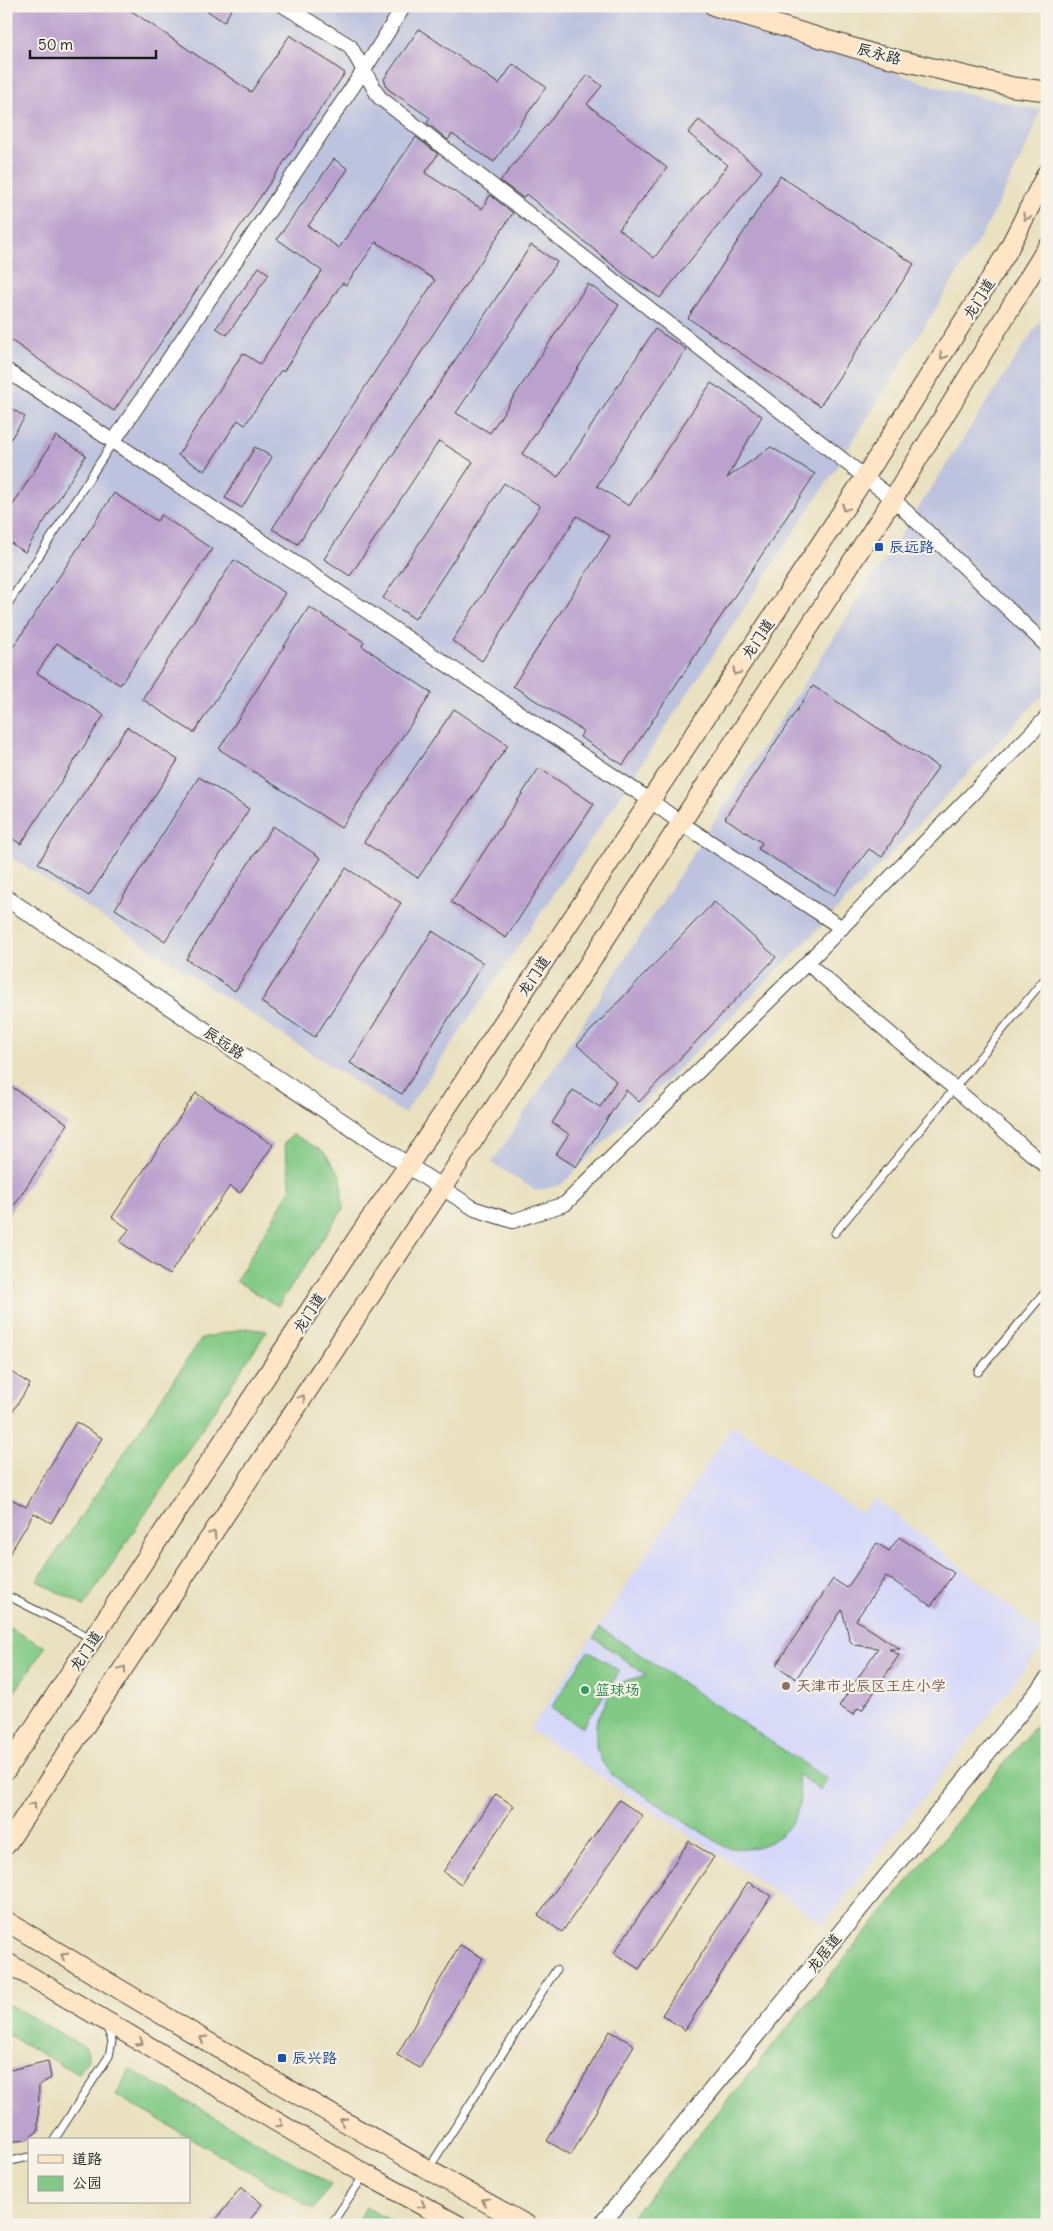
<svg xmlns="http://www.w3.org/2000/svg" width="1053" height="2231" viewBox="0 0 1053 2231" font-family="Delius,'LXGW WenKai TC',sans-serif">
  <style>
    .built { fill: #d5d8f9 }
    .industrial { fill: #bdc3de }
    .green { fill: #81c985; stroke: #4e7250 }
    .building { fill: #bba1ce }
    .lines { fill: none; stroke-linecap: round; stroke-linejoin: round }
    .service-casing { stroke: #3b3a34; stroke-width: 9 }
    .minor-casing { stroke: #3b3a34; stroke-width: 16 }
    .tertiary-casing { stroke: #3b3a34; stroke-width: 18 }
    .secondary-casing { stroke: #3b3a34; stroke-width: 21 }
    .service { stroke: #fff; stroke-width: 7 }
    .minor { stroke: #fff; stroke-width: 14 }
    .tertiary { stroke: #fff; stroke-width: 16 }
    .secondary { stroke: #fde5c5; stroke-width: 19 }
    .oneway { stroke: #988b79 }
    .transit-dot { fill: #1a4fb4; stroke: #f7f3e8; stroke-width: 2 }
    .education-dot { fill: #8d6e63; stroke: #f7f3e8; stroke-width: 2 }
    .leisure-dot { fill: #2e9e5b; stroke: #f7f3e8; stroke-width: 2 }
    .labels { text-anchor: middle; stroke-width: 4.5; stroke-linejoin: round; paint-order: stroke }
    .street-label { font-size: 15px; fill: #1c1c1c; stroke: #f7f3e8 }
    .transit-label { font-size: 15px; fill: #164399; stroke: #f7f3e8; text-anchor: start }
    .education-label { font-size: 15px; fill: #785e54; stroke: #f7f3e8; text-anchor: start }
    .leisure-label { font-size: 15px; fill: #27864d; stroke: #f7f3e8; text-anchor: start }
  </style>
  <rect width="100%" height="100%" fill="#f7f3e8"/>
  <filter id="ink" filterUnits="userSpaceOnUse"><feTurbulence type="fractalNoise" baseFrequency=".02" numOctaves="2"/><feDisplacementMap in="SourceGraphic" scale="10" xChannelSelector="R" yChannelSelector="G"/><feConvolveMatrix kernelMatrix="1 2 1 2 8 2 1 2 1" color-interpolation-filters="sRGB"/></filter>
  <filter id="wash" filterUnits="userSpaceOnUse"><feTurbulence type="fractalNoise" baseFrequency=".0096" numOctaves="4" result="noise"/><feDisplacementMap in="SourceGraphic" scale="20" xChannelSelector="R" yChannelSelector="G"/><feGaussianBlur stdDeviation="1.12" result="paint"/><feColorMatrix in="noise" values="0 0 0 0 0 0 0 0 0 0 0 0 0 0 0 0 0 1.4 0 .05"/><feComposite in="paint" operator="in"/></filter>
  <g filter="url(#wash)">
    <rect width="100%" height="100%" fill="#e9e1bf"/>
    <path class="built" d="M733,1425L860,1513L875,1498L1047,1637V1641L824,1924L530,1730Z"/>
    <path class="industrial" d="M6,6H703L934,86L1040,110L1032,136L987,226L830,478L611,810L404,1114L6,854Z
      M1047,310V691L805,943L561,1185L536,1191L492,1163Z"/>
    <path class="green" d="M293,1134L324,1152L341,1176L343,1209L278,1306L236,1281L291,1188L284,1144Z
      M246,1328L267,1331L84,1606L37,1581L202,1338Z
      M6,1626L45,1647L6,1705Z
      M600,1628L827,1779L820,1790L797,1774C798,1786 802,1797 798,1809C787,1842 756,1853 725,1847L611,1774L603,1763L596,1748V1723L608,1697L624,1681L646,1675L594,1638Z
      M588,1651L620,1671L582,1728L551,1708Z
      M1047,1712V2225H625Z
      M6,2004L12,2006L86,2048C92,2058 85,2065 78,2074L10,2036H6Z
      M130,2069L331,2184L314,2209L116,2095Z
      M366,2207L397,2225H354Z"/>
    <g id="blocks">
      <path class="building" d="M6,6H124L251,92L290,35L345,73L114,411L6,337Z
        M200,6H233L224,22Z
        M419,29L499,84L513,64L546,87L494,162L452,134L448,140L427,123L430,118L388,89L384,79Z
        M588,75L602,86L587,104L667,168L619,229L654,258L728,165L688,133L699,120L762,171L660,298L625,275L526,194L523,198L500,181Z
        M416,137L438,154L425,173L482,209L490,195L513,213L395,392L298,544L272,529L435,280L376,242L346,285L342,283L283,372L281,370L245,425L238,420L205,471L178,455L243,353L260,364L322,271L277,239L334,159L348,169L308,226L339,248Z
        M780,176L914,264L820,406L688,318Z
        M531,245L557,262L456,413L490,433L588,284L619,305L522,454L558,477L655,329L686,349L597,486L629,506L711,383L762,416L727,478L771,447L815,474L623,765L580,737L583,731L513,686L610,536L577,516L482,661L452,641L540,506L504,483L415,619L383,598L473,462L439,441L350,576L324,559Z
        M259,267L269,274L227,335L216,328Z
        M6,405L25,417L6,446Z
        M56,436L86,455L25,552L6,540V516Z
        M255,447L272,457L242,508L225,498Z
        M114,493L157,521L161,515L212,549L120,685L57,643L37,673L104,715L21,844L6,835V658Z
        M234,560L285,593L194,733L142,699Z
        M309,607L364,642L362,646L432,693L341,828L219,749Z
        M813,686L938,767L882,857L869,849L834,895L758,849L762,843L725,818Z
        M454,709L508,745L418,878L364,842Z
        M127,727L178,760L89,896L38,863Z
        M539,768L594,804L506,938L451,902Z
        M199,777L249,809L165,941L115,909Z
        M273,826L321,858L235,991L186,959Z
        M346,868L401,903L315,1037L261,1002Z
        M714,902L776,957L639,1102L626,1090L576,1167L556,1154L569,1134L552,1123L573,1090L600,1107L616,1081L577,1045Z
        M432,931L483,963L402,1094L350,1063Z
        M6,1083L68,1124L6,1218Z
        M196,1093L273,1145L240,1193L230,1186L169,1275L120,1242L129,1229L112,1217Z
        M6,1369L30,1384L6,1422Z
        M76,1422L102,1438L51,1523L34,1513L6,1560V1496L26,1507Z
        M899,1537L954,1573L931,1606L886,1576L856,1620L900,1649H889L899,1655L862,1710L858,1708L853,1715L839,1706L878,1648L854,1645L850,1641L842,1610L796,1679L776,1665L833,1579L847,1588L877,1543L889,1551Z
        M496,1794L514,1806L461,1884L443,1872Z
        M619,1800L643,1816L562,1932L538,1915Z
        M689,1841L714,1857L639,1969L614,1953Z
        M748,1882L771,1896L685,2030L662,2015Z
        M460,1945L483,1958L420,2068L397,2055Z
        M610,2031L634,2045L571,2155L547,2141Z
        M48,2061L51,2078L39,2085L38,2131L26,2140L6,2142V2071Z
        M241,2187L262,2204L246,2225H212Z"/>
    </g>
  </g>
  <g filter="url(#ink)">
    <use href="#blocks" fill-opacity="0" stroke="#3b3a34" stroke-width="1"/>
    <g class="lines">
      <defs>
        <path id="service" d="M6,607L113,442
          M835,1233L1047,976
          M978,1372L1047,1290
          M6,1595L93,1639
          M54,2140L109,2056L112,2041L107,2028
          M6,2162L29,2157
          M429,2168L556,1970
          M331,2225L364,2175"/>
        <path id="minor" d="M284,6L350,46L379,97L893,499L1047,646
          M6,370L651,801L681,823L842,928
          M113,442L364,70L404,6
          M807,963L1047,1167
          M442,1188L475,1209L513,1221L565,1204L807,963L1047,717"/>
        <path id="tertiary" d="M6,898L442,1188
          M601,2225L1047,1680"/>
        <path id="secondary" d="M714,6L874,54L1013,87L1047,91
          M6,1770L368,1222L408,1166L865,477L1006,254L1047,173
          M6,1845L442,1188L893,499L1047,248
          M6,1921C178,2025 351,2128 527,2225
          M6,1962L365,2174L458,2225"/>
      </defs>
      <use href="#service" class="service-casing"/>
      <use href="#minor" class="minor-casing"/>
      <use href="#tertiary" class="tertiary-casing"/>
      <use href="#secondary" class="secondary-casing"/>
      <use href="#service" class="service"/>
      <use href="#minor" class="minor"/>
      <use href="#tertiary" class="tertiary"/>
      <use href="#secondary" class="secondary"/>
    </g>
    <defs><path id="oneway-chevron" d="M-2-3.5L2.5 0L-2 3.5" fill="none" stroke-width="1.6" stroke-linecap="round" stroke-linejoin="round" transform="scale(1.25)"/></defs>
    <g class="oneway">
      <use href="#oneway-chevron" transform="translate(1026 217) rotate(118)"/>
      <use href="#oneway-chevron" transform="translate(943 356) rotate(123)"/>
      <use href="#oneway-chevron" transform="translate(845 508) rotate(124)"/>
      <use href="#oneway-chevron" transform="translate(736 672) rotate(124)"/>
      <use href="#oneway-chevron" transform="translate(302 1398) rotate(-56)"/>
      <use href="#oneway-chevron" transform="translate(213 1534) rotate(-56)"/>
      <use href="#oneway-chevron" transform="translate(123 1669) rotate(-56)"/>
      <use href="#oneway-chevron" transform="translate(33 1805) rotate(-56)"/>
      <use href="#oneway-chevron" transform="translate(64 1956) rotate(-149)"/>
      <use href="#oneway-chevron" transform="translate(203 2039) rotate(-150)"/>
      <use href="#oneway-chevron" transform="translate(140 2042) rotate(32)"/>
      <use href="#oneway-chevron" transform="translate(343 2121) rotate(-150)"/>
      <use href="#oneway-chevron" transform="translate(280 2124) rotate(30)"/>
      <use href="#oneway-chevron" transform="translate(485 2201) rotate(-151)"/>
      <use href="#oneway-chevron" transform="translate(422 2205) rotate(29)"/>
    </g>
  </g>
  <g class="transit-dot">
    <rect x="874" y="542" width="10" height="10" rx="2.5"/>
    <rect x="277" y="2053" width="10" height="10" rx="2.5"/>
  </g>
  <circle class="education-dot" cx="786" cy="1686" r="5"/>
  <circle class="leisure-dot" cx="585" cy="1690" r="5"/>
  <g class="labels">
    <g class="street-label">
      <text transform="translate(879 54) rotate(15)" y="5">辰永路</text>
      <text transform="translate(979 299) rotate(-58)" y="5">龙门道</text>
      <text transform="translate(758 639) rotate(-56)" y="5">龙门道</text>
      <text transform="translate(534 976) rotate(-56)" y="5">龙门道</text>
      <text transform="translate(224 1043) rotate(34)" y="5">辰远路</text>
      <text transform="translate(309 1313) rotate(-57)" y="5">龙门道</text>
      <text transform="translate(86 1651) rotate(-56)" y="5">龙门道</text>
      <text transform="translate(824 1953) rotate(-51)" y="5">龙居道</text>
    </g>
    <g class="transit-label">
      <text x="889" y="552">辰远路</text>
      <text x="292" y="2063">辰兴路</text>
    </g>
    <g class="education-label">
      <text x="796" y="1691">天津市北辰区王庄小学</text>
    </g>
    <g class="leisure-label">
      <text x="595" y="1695">篮球场</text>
    </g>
  </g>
  <rect width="1053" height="2231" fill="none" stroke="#f7f3e8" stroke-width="25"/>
  <rect x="28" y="2138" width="162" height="65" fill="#f7f3e8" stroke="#9f9d96"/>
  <rect x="38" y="2155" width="25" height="8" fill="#fde5c5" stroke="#9f9d96"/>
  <text x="72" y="2164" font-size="15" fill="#1c1c1c">道路</text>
  <rect x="38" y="2176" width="25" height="15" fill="#81c985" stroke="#9f9d96"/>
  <text x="72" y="2188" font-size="15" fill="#1c1c1c">公园</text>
  <path d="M30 50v8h126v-8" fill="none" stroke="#1c1c1c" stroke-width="2.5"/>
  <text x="38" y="50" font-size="15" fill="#1c1c1c" stroke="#f7f3e8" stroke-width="4" paint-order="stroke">50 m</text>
</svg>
